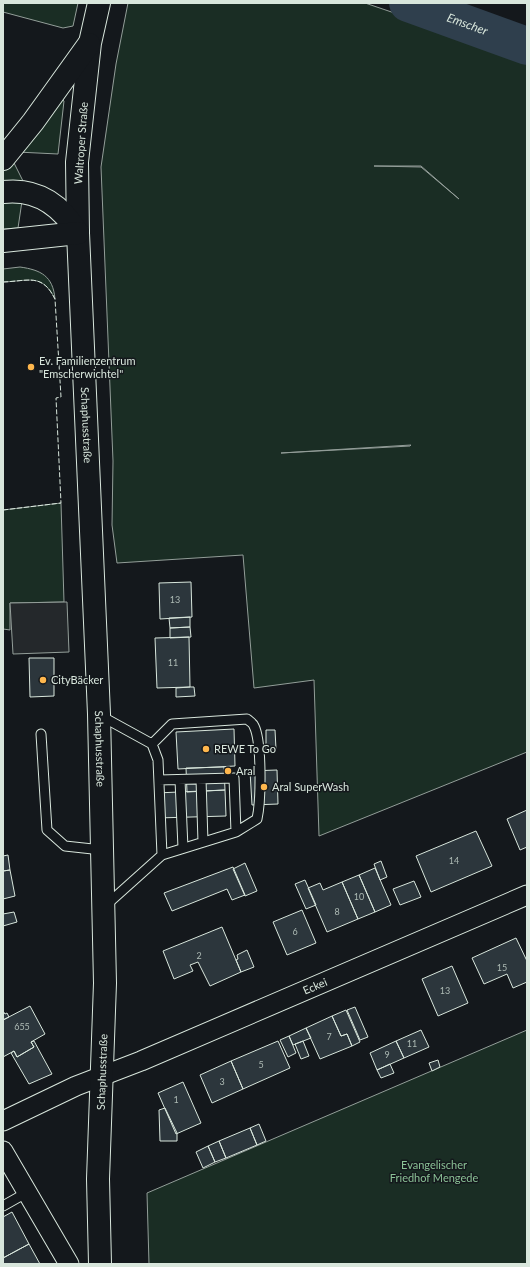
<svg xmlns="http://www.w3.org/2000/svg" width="530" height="1267" viewBox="0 0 530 1267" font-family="Lato,sans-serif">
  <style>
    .green { fill: #1a2d24; stroke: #939e99; fill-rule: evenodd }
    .parking { fill: #24282b; stroke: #939e99 }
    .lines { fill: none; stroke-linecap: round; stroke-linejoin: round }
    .river { stroke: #2f3f4d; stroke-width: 38 }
    .building { fill: #2c363c; stroke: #d8e6dc }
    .lane-casing { stroke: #d8e6dc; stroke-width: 11 }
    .street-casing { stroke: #d8e6dc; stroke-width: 21 }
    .secondary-casing { stroke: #d8e6dc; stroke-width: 24 }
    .lane { stroke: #14181c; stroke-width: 9 }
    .street { stroke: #14181c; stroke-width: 19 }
    .secondary { stroke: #14181c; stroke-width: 22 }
    .fence { stroke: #d8e6dc; stroke-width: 1; stroke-dasharray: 5 2; stroke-linecap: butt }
    .poi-dot { fill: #ffb74d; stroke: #14181c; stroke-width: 1.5 }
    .labels { text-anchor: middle; stroke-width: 3; stroke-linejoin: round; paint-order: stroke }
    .number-label { font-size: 9px; fill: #adbab4 }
    .street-label { font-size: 11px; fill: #d8e6dc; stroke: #14181c }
    .poi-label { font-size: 11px; fill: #d8e6dc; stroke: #14181c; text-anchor: start }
    .park-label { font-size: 11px; fill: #8ac095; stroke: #14181c }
    .water-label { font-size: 12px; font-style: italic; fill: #d8e6dc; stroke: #14181c }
  </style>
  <rect width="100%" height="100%" fill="#14181c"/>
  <path class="green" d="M3,3H78L73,26L63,28L3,12Z
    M128,3H365L527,58V752L319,836L314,680L254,688L243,555L117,563L112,525L113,461L101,167L116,64ZM374,166H421L459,199L421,167ZM410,446L281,453L411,445Z
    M62,99L64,101L58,154L17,152Z
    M12,159L25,185H3V168Z
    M3,200L22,201L18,228L3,229Z
    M20,267C41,270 53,276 55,299C42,273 29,281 3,282V269Z
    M61,503L64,602L10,603V630L3,629V510Z
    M527,1030V1264H149L147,1193Z"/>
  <path class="parking" d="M67,602L69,652L13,654L10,603Z"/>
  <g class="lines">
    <path class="river" id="s1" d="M408,3L527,46"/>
  </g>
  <path class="building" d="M191,582L192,617L160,619L159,583Z
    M190,617V627L170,628L169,618Z
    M190,627L191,637L170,638V628Z
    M189,637L190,687L157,688L155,638Z
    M29,658H54V696L30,697Z
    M190,687H194L195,696L176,697V688Z
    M234,729L235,766L178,769L176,732Z
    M266,730H275L276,749L266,750Z
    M224,767L225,790L187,792L186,768Z
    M277,770L278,804L252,805L250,771Z
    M225,790L226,816L157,818L156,793Z
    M527,810V847L520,850L507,819Z
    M476,831L492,866L431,892L416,856Z
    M8,855L10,870L3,871V856Z
    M381,861L387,877L380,880L374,864Z
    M245,863L257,891L245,896L233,869Z
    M233,867L245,895L232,900L227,889L172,911L164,893Z
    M375,868L391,905L375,912L359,875Z
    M10,870L15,896L3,899V871Z
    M359,875L375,912L358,919L342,882Z
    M305,880L316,905L306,909L295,884Z
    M414,881L421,897L400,905L393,889Z
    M342,882L358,919L327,932L308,888L320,883L323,890Z
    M302,910L316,943L287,955L273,922Z
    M14,912L17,922L3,926V914Z
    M222,927L241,972L210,986L198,962L190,965L193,971L174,979L163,951Z
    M516,938L527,961V982L513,988L507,974L484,984L472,958Z
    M247,950L254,967L241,972L236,960L238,959L237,955Z
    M452,966L468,1003L438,1016L422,979Z
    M30,1006L45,1034L31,1042L34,1047L17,1057L14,1051L3,1057V1020Z
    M355,1007L368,1037L360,1040L347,1010Z
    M346,1010L360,1042L352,1046L347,1034L341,1036L332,1016Z
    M3,1011L5,1014L7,1013L9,1017L3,1020Z
    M332,1016L341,1036L347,1034L352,1046L320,1059L306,1028Z
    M306,1028L311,1038L293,1045L289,1036Z
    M421,1030L429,1047L404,1058L396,1041Z
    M289,1036L296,1053L288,1057L280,1040Z
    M34,1041L52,1074L29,1084L11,1053L14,1051L17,1057L34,1047L31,1042Z
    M278,1041L290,1068L243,1089L231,1061Z
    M303,1041L309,1056L301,1059L295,1044Z
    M396,1041L404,1058L377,1070L370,1053Z
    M438,1060L440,1067L432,1071L429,1063Z
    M231,1061L243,1089L212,1103L200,1075Z
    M390,1064L394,1073L381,1078L377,1070Z
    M183,1082L201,1123L176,1134L158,1093Z
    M165,1108L177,1133V1141H160L159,1110Z
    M259,1124L266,1141L257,1145L250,1128Z
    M250,1128L257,1145L226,1158L219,1141Z
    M219,1141L226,1158L215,1162L208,1146Z
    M208,1146L215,1162L203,1168L196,1152Z
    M12,1212L29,1244L3,1258V1217Z
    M29,1244L40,1264H3V1258Z"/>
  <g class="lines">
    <defs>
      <path id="lane" d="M101,716L152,744L158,760L162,855
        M41,734L47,830L65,846L102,850
        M201,779L203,842
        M159,780L234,778L236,832
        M180,780L183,848
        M104,907L162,855L236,832L257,819C261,801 262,742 254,726C253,723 249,721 247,719L172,724L152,744
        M3,1206L26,1193"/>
      <g id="street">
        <path id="s2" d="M3,1121L76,1086L141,1061L527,895"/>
        <path d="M3,1151L69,1264"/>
      </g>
      <g id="secondary">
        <path id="s3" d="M99,3L90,43L77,162L78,233L99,714L105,983L98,1179L100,1264"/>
        <path d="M3,159L33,122L89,44"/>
        <path d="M3,192C37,188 61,205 78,233"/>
        <path d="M3,241L78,233"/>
      </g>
    </defs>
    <use href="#lane" class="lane-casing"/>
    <use href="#street" class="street-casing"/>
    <use href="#secondary" class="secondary-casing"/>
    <use href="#lane" class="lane"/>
    <use href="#street" class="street"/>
    <use href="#secondary" class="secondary"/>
    <path class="fence" d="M3,282C29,281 42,273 55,299L61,397L56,398L61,503L3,510"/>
  </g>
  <g class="poi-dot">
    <circle cx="31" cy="367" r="4"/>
    <circle cx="43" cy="680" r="4"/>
    <circle cx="206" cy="749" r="4"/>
    <circle cx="228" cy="771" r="4"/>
    <circle cx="264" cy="787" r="4"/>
  </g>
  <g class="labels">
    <g class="number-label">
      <text x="175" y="603">13</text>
      <text x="173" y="666">11</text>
      <text x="454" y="864">14</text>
      <text x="359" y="900">10</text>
      <text x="337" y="915">8</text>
      <text x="295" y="935">6</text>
      <text x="199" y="959">2</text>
      <text x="502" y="971">15</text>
      <text x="445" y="994">13</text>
      <text x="22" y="1030">655</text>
      <text x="329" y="1040">7</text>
      <text x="412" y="1047">11</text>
      <text x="387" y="1058">9</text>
      <text x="261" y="1068">5</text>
      <text x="222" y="1085">3</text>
      <text x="176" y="1103">1</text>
    </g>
    <g class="street-label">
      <text transform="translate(81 143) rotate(-86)" y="4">Waltroper Straße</text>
      <text dy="4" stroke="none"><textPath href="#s3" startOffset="424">Schaphusstraße</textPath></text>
      <text dy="4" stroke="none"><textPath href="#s3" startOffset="748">Schaphusstraße</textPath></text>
      <text dy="4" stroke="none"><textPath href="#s2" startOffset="340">Eckei</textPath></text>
      <text transform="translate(102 1072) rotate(-88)" y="4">Schaphusstraße</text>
    </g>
    <g class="poi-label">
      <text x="39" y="365">Ev. Familienzentrum<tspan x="39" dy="13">"Emscherwichtel"</tspan></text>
      <text x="51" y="684">CityBäcker</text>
      <text x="214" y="753">REWE To Go</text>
      <text x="236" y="775">Aral</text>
      <text x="272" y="791">Aral SuperWash</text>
    </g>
    <g class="park-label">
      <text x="434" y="1169">Evangelischer<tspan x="434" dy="13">Friedhof Mengede</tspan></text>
    </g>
    <g class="water-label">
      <text dy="4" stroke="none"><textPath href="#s1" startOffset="63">Emscher</textPath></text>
    </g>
  </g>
  <rect width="530" height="1267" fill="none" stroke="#d8e6dc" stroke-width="8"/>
</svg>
